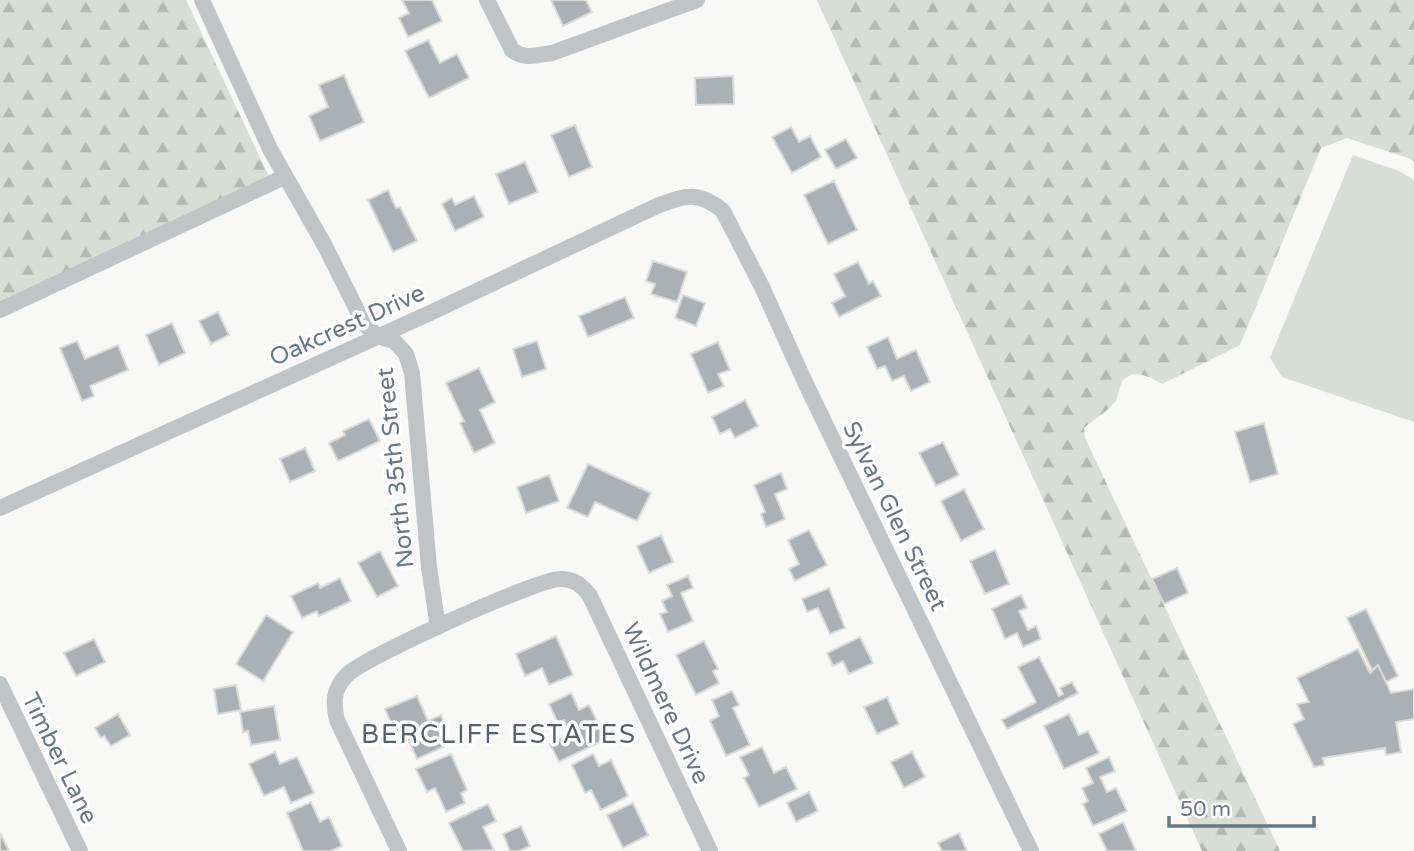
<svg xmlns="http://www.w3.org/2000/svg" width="1414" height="851" viewBox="0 0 1414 851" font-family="'Varela Round',sans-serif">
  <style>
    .forest { fill: url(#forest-firs) }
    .park { fill: #d8ddd5 }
    .building { fill: #a9b1b6; stroke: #dadad8; stroke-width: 2 }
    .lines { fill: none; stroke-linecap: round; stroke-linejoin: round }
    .street { stroke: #bfc4c7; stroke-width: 16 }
    .labels { text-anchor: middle; stroke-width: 7; stroke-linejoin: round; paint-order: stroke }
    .street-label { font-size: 24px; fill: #697885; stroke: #fff }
    .neighbourhood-label { font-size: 26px; letter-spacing: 2px; fill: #56626b; stroke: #fff }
  </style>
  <defs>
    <pattern id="forest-firs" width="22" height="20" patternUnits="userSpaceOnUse" patternTransform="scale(1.75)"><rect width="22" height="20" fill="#d8ddd5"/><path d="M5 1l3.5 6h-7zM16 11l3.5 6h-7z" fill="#b3b8b2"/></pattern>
  </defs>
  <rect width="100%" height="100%" fill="#f8f8f6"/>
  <path class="forest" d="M0,0H186L270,179L0,306Z
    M817,0H1414V162L1408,158L1347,138L1321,148L1240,345L1162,384C1151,377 1132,367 1122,382C1118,389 1119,397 1114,403C1106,413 1093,420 1084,428L1085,438L1280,851H1202Z"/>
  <path class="park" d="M1353,155L1399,171L1414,180V422L1282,377L1270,358Z"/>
  <path class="building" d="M402,0H432L442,21L408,37L399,18L409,13Z
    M551,0H586L592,12L563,26Z
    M428,40L440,63L457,54L469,78L429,98L405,51Z
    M344,75L364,122L320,141L309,116L328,107L319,85Z
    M733,76L734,104L696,105L695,78Z
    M575,125L592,167L569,177L551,135Z
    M791,127L799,142L810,136L821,157L792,173L772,137Z
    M846,139L857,158L836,169L825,150Z
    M525,162L538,192L509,204L496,174Z
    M834,181L857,230L828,244L804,195Z
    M388,190L396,208L400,207L417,241L393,252L368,200Z
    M474,196L484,217L455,231L442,204L452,198L455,205Z
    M653,261L687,272L677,302L651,294L655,284L646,281Z
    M858,262L869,284L873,281L881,296L839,317L832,303L845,296L834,274Z
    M683,295L705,303L696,326L675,318Z
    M625,297L634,318L588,337L579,316Z
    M218,312L229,335L211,344L199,321Z
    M172,323L185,353L159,365L146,335Z
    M888,337L897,359L916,350L930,382L911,391L904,376L892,381L885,366L877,369L867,347Z
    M77,341L85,359L118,345L128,370L90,386L94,396L82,401L60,348Z
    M537,341L546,369L522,377L513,349Z
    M718,342L730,370L718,374L724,386L708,393L691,354Z
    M479,368L495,402L480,410L495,443L474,453L460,423L464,421L446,383Z
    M745,400L758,426L735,438L730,429L720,434L712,417Z
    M369,419L380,441L338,461L329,443L345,435L343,431Z
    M1264,423L1278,474L1250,482L1235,432Z
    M943,442L959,475L936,486L919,453Z
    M305,448L315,471L290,482L280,459Z
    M588,464L651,493L637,521L595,502L588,517L567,508Z
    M781,473L787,489L775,494L785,519L766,527L761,514L765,512L754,485Z
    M549,475L559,501L526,513L517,487Z
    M964,489L984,529L961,541L941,501Z
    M809,530L827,565L795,581L789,569L799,564L788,540Z
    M661,535L673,562L649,573L637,546Z
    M995,550L1009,584L985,594L970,561Z
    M380,551L398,586L377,597L358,563Z
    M1177,568L1188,593L1164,604L1152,579Z
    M688,576L693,588L681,593L693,621L668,632L660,614L667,612L662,601L672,596L667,585Z
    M340,578L351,601L319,616L317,611L302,618L291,596L318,583L320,588Z
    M829,588L845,628L830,634L818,608L807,612L802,599Z
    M1021,595L1027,608L1019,611L1028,630L1036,626L1041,639L1023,647L1017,633L1005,639L992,609Z
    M1366,609L1398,676L1386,682L1378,665L1372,670L1347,618Z
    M266,615L293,632L263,681L236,664Z
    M556,636L573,675L549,685L542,668L525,676L516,654Z
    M860,637L873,663L849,674L843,661L833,666L827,653Z
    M94,639L105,662L76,676L64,653Z
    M704,641L718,669L713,671L719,683L696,695L676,655Z
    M1358,649L1370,673L1378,665L1391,693L1414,689V719L1396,722L1401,752L1386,755L1385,748L1323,758L1324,765L1314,767L1293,724L1304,719L1297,704L1309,702L1297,678Z
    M1039,657L1059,696L1063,694L1060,688L1072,682L1078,693L1007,729L1002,720L1036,702L1018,667Z
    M236,685L241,710L218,714L214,689Z
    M732,691L739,705L733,708L750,745L726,756L710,721L719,716L712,700Z
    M571,693L579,710L589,705L606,739L559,762L550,744L570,734L564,720L558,723L549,704Z
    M417,696L428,721L441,715L445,725L438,729L445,746L417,759L405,731L396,735L385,709Z
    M887,697L899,724L877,734L864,707Z
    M274,706L280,740L251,745L248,731L243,732L240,712Z
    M118,714L130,735L111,746L104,736L101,738L95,728Z
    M1069,714L1079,735L1088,731L1099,753L1064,769L1044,726Z
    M762,747L774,773L786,767L797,789L759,807L744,778L749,775L740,757Z
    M275,752L280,764L297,757L314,793L291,803L284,787L264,796L249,764Z
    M912,752L925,777L904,788L891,762Z
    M451,754L467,790L461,793L465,803L446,812L435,788L427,792L416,769Z
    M593,754L599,766L611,760L628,796L601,810L591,790L585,793L572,765Z
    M1109,757L1115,771L1100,777L1107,792L1116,788L1127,811L1093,826L1083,804L1088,801L1082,788L1093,783L1086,768Z
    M809,792L818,811L796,822L787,803Z
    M311,802L320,822L329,817L342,846L331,851H303L287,813Z
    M633,803L648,835L623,848L607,815Z
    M488,804L496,821L483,827L494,850L463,851L449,823Z
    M1123,822L1136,851H1107L1099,834Z
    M521,826L530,846L519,851H510L503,834Z
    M0,833L9,851H0Z
    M959,833L967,851H942L938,843Z"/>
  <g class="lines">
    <path class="street" d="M202,0L270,149L325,246L364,324L378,336L394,341L406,354L412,373L429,567L438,627
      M487,0L512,50C524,60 538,55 552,53L697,0
      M0,310L284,177
      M0,508L430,313L659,205C686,195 699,191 723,211L762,287L804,380L1031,851
      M0,684L80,851
      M399,851L337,720C333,702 333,690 346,676C360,659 537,579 560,579C574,579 582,585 590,596L710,851"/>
  </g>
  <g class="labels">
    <g class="street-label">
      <text transform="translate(347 325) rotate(-24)" y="8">Oakcrest Drive</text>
      <text transform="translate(395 468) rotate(-96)" y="8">North 35th Street</text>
      <text transform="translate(895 516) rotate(64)" y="8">Sylvan Glen Street</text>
      <text transform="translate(666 703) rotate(65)" y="8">Wildmere Drive</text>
      <text transform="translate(60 758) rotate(64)" y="8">Timber Lane</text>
    </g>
    <g class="neighbourhood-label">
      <text x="499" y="743">BERCLIFF ESTATES</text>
    </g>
  </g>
  <path d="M1169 816v10h145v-10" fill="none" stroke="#697885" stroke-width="3.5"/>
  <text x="1180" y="816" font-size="21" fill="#697885" stroke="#ffffff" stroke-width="5" paint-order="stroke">50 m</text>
</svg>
